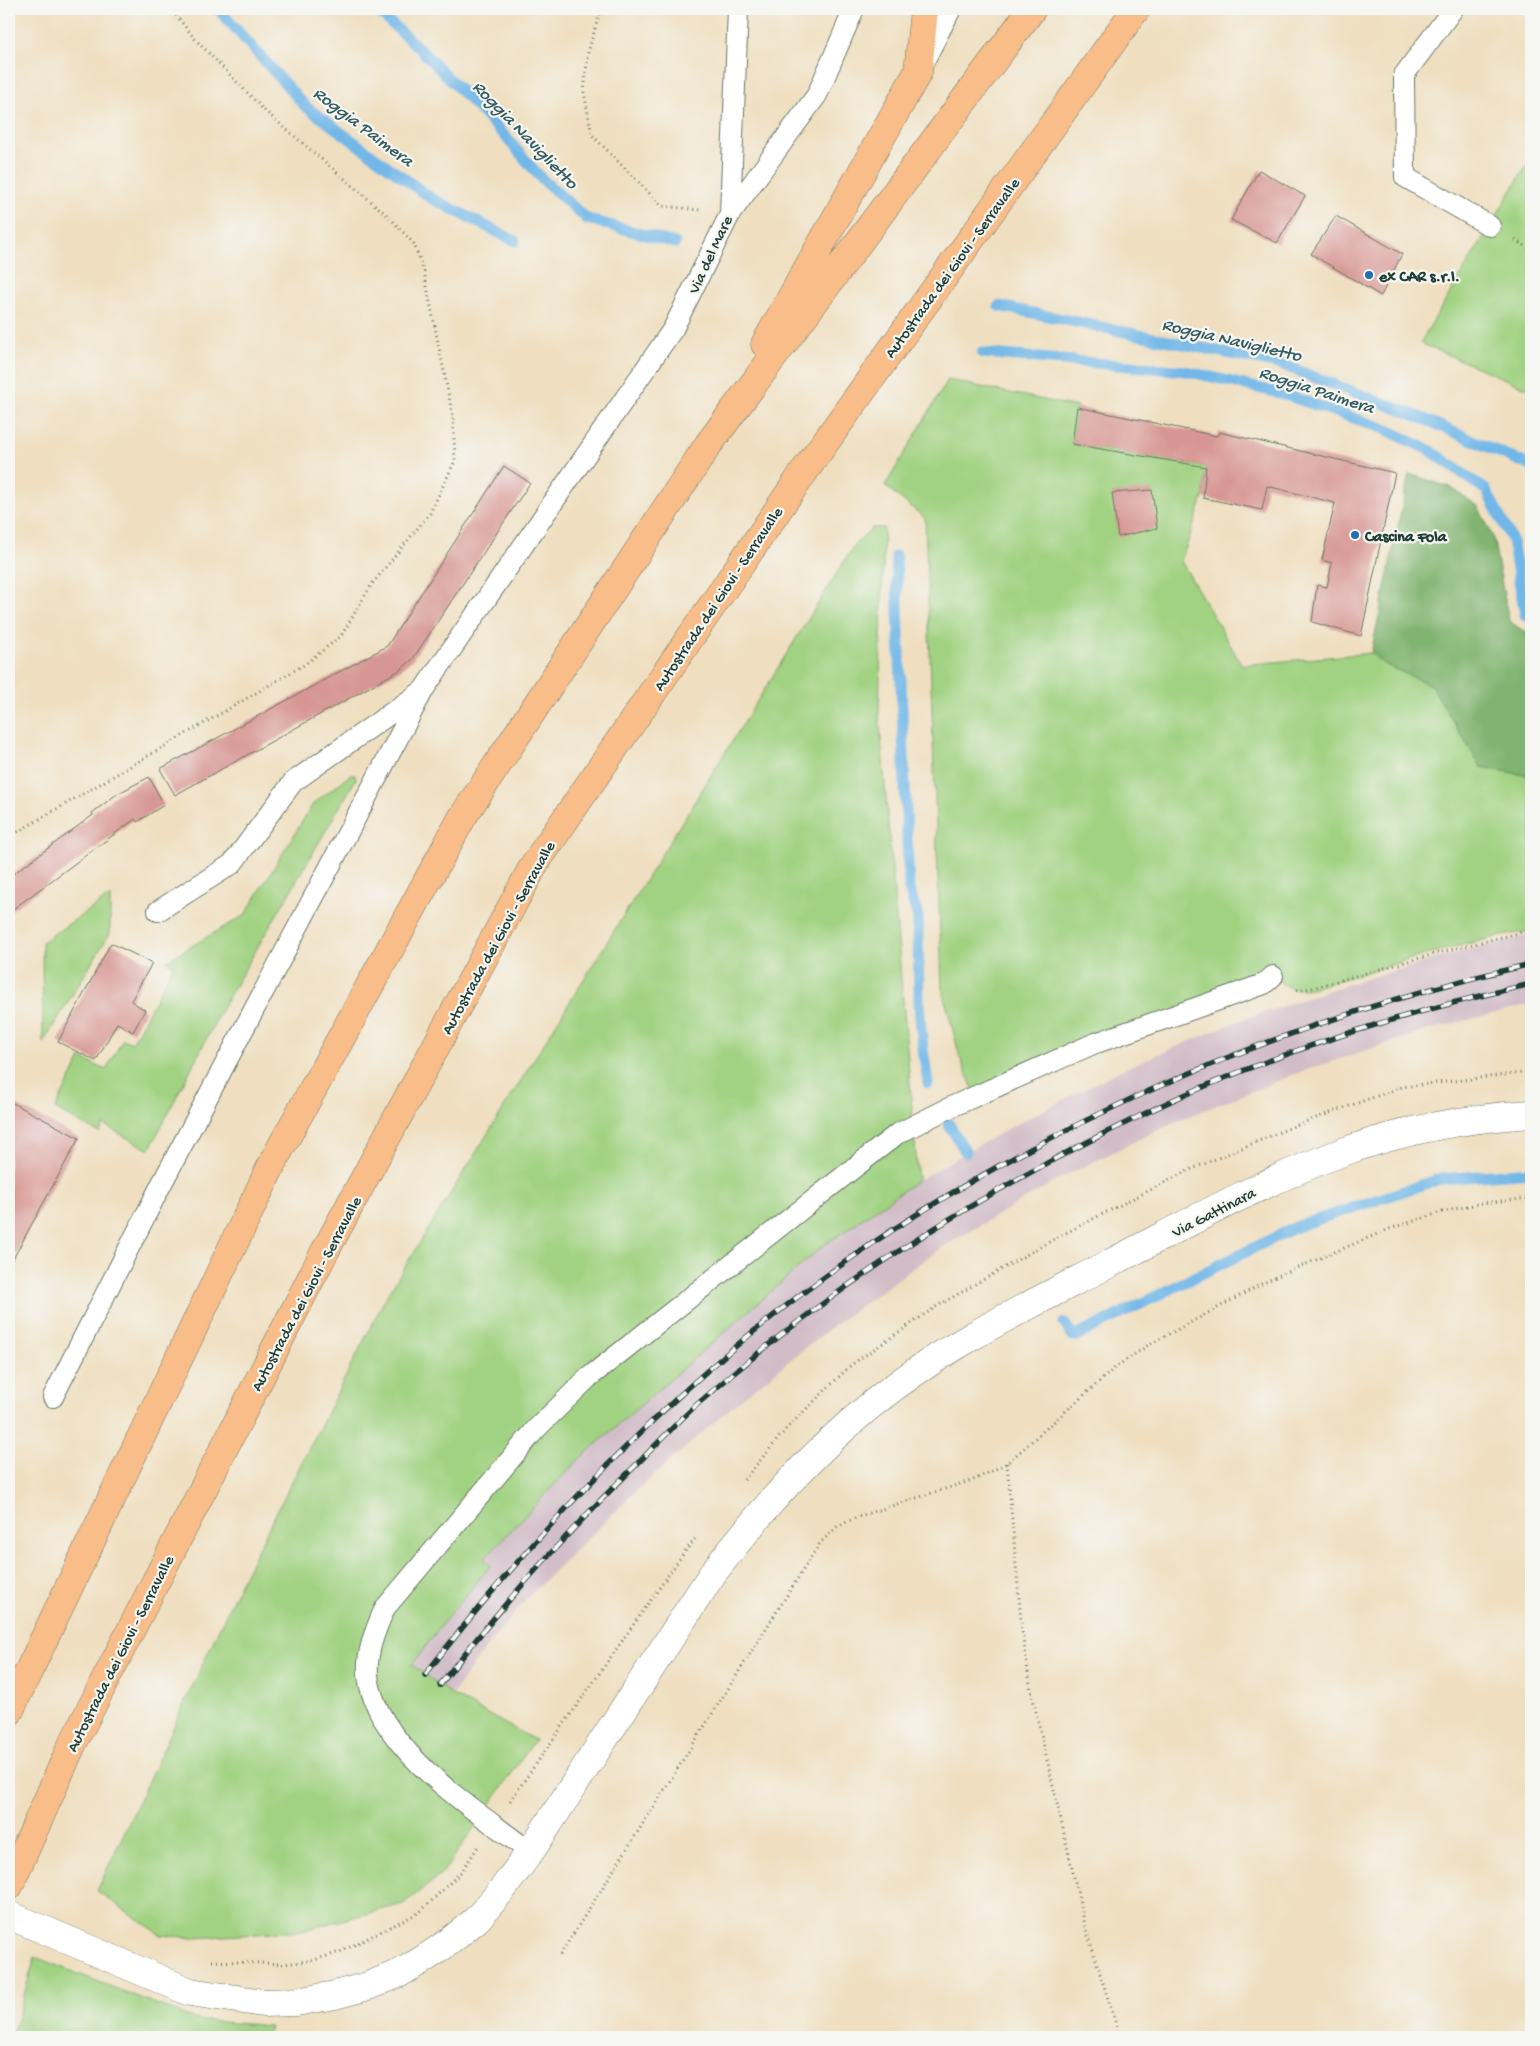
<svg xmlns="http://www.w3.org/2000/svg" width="1540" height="2046" viewBox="0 0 1540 2046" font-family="'Gochi Hand',sans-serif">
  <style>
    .industrial { fill: #d2bdc7 }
    .green { fill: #a0d281; stroke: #60885a }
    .forest { fill: #80b46f; stroke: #507852 }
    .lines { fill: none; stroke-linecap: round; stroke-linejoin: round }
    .stream { stroke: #72b7e8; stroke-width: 11 }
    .building { fill: #d79693 }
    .lane-casing { stroke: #687665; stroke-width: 22 }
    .street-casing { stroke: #687665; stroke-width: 29 }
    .highway-casing { stroke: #687665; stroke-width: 29 }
    .path { stroke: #687665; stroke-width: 3; stroke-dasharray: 1 4; stroke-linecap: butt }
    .lane { stroke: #fff; stroke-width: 20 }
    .street { stroke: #fff; stroke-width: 28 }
    .highway { stroke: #f8bd89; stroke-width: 28 }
    .rail-casing { stroke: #1f3d34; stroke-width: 5.5 }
    .rail { stroke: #f6f6f2; stroke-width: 4; stroke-dasharray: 11; stroke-linecap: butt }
    .poi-dot { fill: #1f6fb2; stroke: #f6f6f2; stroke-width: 2 }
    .labels { text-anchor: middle; stroke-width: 4.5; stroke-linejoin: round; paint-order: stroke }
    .street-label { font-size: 16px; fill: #1f3d34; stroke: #f6f6f2 }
    .poi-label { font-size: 16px; font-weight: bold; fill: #1f3d34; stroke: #f6f6f2; text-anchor: start }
    .water-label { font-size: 18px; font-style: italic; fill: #345c61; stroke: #f6f6f2 }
  </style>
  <rect width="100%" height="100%" fill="#f6f6f2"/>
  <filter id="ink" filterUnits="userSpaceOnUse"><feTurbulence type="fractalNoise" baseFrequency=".02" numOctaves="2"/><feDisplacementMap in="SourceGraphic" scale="10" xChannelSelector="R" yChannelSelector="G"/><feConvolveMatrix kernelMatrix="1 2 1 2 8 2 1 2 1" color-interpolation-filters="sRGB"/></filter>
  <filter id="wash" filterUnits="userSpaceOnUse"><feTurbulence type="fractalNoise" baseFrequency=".0096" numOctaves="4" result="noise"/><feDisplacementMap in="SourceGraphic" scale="20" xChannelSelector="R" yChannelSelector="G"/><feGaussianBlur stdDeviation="1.12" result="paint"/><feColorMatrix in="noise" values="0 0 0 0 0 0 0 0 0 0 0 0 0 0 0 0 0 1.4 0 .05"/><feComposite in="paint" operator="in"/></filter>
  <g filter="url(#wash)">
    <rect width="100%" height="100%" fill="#efdfc0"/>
    <path class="industrial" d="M1531,935V1004L1428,1030L1303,1071L1174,1122L1061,1178L941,1248L833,1326L735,1404L638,1489L527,1598L483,1651L452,1695L412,1665L445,1620L491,1565L484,1559L578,1460L823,1246L918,1180L1013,1126L1121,1070L1233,1023L1342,986L1463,951Z"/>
    <path class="green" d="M1531,158V390L1420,343Z
      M948,380L1077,407L1072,444L1206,467L1203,498L1181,561L1242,665L1371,653L1386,665L1431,685L1481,767L1531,776V931C1457,942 1384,968 1312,988C1292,991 1288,989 1273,976L976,1096L960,1058L942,988L925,518L885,486Z
      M872,528H884L879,714L918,1180L823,1246L578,1460L484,1559L491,1565L445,1620L412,1665L452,1695L535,1740L442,1874L403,1904L301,1931L194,1938L161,1935L97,1891L240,1584L386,1297L855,544Z
      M350,775H355L356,779L225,1003L149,1150L104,1125L99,1133L55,1109L81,1058L106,1070L123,1039L132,1043L174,965L166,961L245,915L313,804Z
      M110,896V933L43,1043L42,942Z
      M35,1957L197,2020L271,2026L266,2037H12Z"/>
    <path class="forest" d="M1409,474L1450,487L1478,506L1493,537L1509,621L1531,636V776L1481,767L1431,685L1386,665L1371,653Z"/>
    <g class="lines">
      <path class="stream" d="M218,9L305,106L431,198L515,241
        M375,9L419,48L505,136L542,179L587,219L675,243
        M999,306L1280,364L1422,418L1531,466
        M982,353L1186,371L1283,394L1383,428L1431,451L1486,490L1512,540L1525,615L1531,618
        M896,556L909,889L918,917L919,1005L923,1050L928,1083
        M948,1123L966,1152
        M1064,1323L1073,1336H1076L1298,1226L1440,1179L1531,1172"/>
    </g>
    <g id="blocks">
      <path class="building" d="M1259,170L1305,196L1277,243L1231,220Z
        M1336,216L1402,254L1381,296L1311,254Z
        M1077,407L1217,436L1219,432L1395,473L1361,636L1312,622L1317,585L1327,587L1332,563L1322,560L1335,503L1267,486L1262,510L1203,498L1206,467L1072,444Z
        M504,466L530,483L412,660L400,670L175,795L160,769L387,646Z
        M1152,490L1157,528L1118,537L1112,493Z
        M149,777L164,805L137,822L135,819L9,912V877L93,815L92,813L117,794Z
        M111,943L152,963L131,1001L145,1010L133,1032L117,1023L96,1061L58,1042Z
        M9,1101L79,1138L9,1266Z"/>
    </g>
  </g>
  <g filter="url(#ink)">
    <use href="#blocks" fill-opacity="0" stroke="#687665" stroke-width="1"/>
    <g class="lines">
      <defs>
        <path id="lane" d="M1453,9L1404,75L1405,177L1490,226
          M922,65L951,9
          M730,214L817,95L854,9
          M158,911L232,864L293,782L421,692
          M53,1397L161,1185L424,689L673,329L730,214L738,9
          M530,1852C476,1810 382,1753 369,1682C364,1657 375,1630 385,1608L536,1429L588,1378L897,1134L951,1107L1093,1044L1264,984L1273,976"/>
        <path id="street" d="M9,1915L190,1992L263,2003L296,2002L335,1995L368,1986L400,1973L424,1959L449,1942L477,1919L502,1890L530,1852L713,1573C760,1511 811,1454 871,1405C943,1346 1026,1307 1107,1265C1185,1225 1261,1182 1343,1152C1403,1130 1467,1118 1531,1114"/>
        <path id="highway" d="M765,344L918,72L924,9
          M9,1712L275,1158L462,818L708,445L1032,9
          M9,1886L71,1747L324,1253L534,865L806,469L1136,9"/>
      </defs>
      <use href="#lane" class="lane-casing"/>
      <use href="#street" class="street-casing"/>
      <use href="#highway" class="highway-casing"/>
      <path class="path" d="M601,9L588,52L584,92L592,135L662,206L700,210
        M1515,240L1531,250
        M9,837L304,665L341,636L372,584L430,513L455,461L453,417L424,272L414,244L388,216L265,111L195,39L171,9
        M1297,990L1312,988L1445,951L1531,930
        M1007,1463L1022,1632L1031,1690L1086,1929L1120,2037
        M744,1480L786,1429L851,1365L934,1308L1054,1239L1185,1172L1294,1126L1402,1087L1531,1072
        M510,1801L683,1554L695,1539
        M560,1955L820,1543L837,1527L857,1517L976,1479L1007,1463L1117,1366L1147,1346L1271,1279L1389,1229L1442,1212L1482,1203L1531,1198
        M212,1961L285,1964L314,1960L340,1952L420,1912L461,1872L478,1847"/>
      <use href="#lane" class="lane"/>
      <use href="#street" class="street"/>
      <use href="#highway" class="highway"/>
      <defs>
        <path id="rail" d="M425,1675C505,1571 592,1475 689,1387C922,1175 1226,1033 1531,964
          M440,1685C501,1606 567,1532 639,1462C659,1442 679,1420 701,1401C823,1294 959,1206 1105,1133C1133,1120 1160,1105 1189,1093C1299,1045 1415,1010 1531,984"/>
      </defs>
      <use href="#rail" class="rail-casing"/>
      <use href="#rail" class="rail"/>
    </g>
  </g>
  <g class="poi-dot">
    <circle cx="1369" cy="275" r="5"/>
    <circle cx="1355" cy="535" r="5"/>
  </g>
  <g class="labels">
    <g class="street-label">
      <text transform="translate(709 254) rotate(-65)" y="6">Via del Mare</text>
      <text transform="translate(951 267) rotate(-54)" y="6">Autostrada dei Giovi - Serravalle</text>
      <text transform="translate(717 598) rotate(-56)" y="6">Autostrada dei Giovi - Serravalle</text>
      <text transform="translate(497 937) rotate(-61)" y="6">Autostrada dei Giovi - Serravalle</text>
      <text transform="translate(1213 1211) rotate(-27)" y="6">Via Gattinara</text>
      <text transform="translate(305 1293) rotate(-62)" y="6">Autostrada dei Giovi - Serravalle</text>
      <text transform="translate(119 1653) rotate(-63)" y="6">Autostrada dei Giovi - Serravalle</text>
    </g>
    <g class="poi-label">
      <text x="1379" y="281">ex CAR s.r.l.</text>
      <text x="1365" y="541">Cascina Fola</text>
    </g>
    <g class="water-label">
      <text transform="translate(364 126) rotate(37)" y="6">Roggia Paimera</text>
      <text transform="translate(526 134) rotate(46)" y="6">Roggia Naviglietto</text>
      <text transform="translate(1232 339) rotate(13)" y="6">Roggia Naviglietto</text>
      <text transform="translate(1317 389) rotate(18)" y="6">Roggia Paimera</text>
    </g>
  </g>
  <rect width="1540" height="2046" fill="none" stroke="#f6f6f2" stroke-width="30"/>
</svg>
